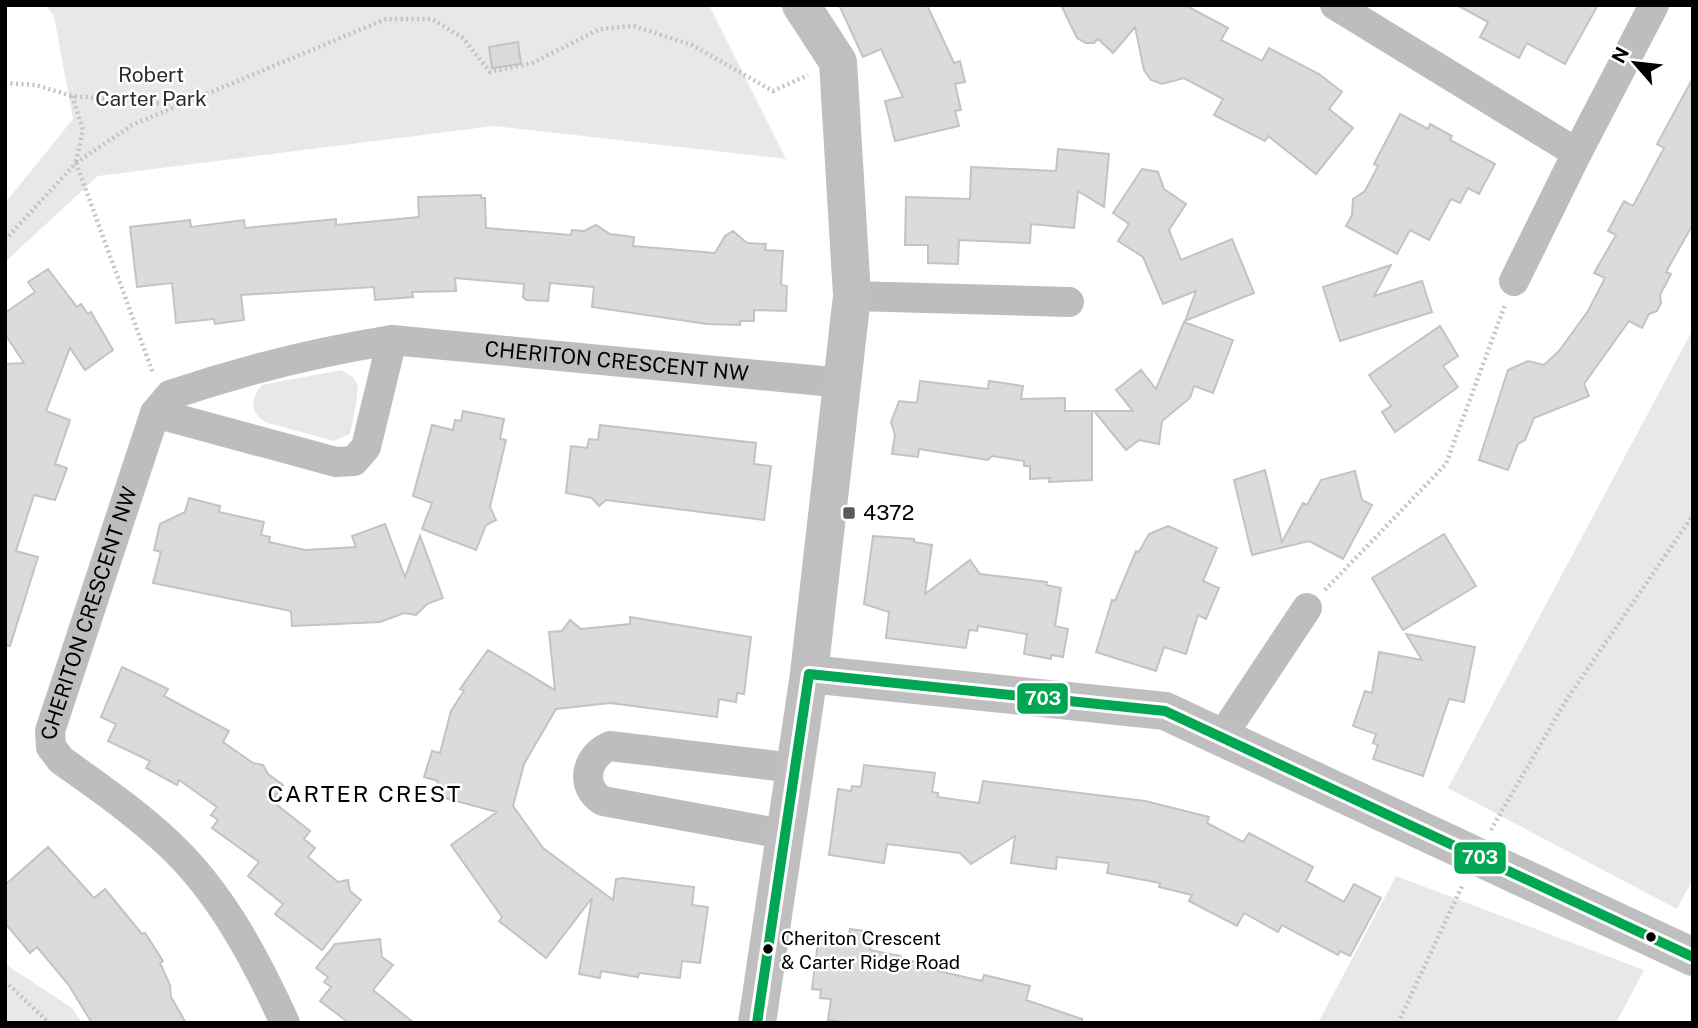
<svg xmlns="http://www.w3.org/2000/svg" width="1698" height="1028" viewBox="0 0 1698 1028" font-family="'Public Sans',sans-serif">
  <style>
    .green { fill: #e8e8e8 }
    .building { fill: #dbdbdb; stroke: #c3c3c3; stroke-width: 2 }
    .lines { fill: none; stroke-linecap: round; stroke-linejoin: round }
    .path { stroke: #c2c2c2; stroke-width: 4.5; stroke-dasharray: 2 3.5; stroke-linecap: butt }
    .street { stroke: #bdbdbd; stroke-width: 30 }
    .secondary { stroke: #bfbfbf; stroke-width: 38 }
    .bus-1-casing { stroke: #fff; stroke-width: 16 }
    .bus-1 { stroke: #00a651; stroke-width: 10 }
    .poi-dot { fill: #595959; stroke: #fff; stroke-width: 2.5 }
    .bus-dot { fill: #000; stroke: #fff; stroke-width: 2.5 }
    .labels { text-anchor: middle; stroke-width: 5; stroke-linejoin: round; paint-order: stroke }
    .bus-label { font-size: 19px; fill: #000; stroke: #fff; text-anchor: start }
    .park-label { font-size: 21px; fill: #2c2c2c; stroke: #fff }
    .street-label { font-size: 21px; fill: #000; stroke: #fff }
    .poi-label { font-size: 21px; fill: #000; stroke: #fff; text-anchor: start }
    .neighbourhood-label { font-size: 23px; letter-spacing: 2px; fill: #000; stroke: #fff }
    .line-badge { stroke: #fff; stroke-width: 2.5 }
    .badge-label { font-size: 19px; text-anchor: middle; font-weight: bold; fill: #fff }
  </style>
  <rect width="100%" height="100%" fill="#fff"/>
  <path class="green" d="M46,5H709L786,159L494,126L98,176L5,262V203L73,119L54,16Z
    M1693,329V879L1677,909L1448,788Z
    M341,370L353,377L358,386L356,405L350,434L334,441L268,423C250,415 249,399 262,385Z
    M1396,876L1644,970L1616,1023H1318Z
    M5,964L72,1008L82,1023H5Z"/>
  <path class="building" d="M839,5H927L954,63L960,61L965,82L955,84L961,110L955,111L959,126L895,141L885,101L903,97L881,49L863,57Z
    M1061,5H1185L1228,28L1221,40L1262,61L1269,48L1319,74L1342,92L1329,109L1353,128L1316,174L1268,136L1265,141L1214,115L1223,99L1184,78L1162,84L1151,80L1144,70L1135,27L1113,53L1098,39L1094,43H1086L1077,38Z
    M1457,5H1598L1565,64L1527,43L1519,58L1480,37L1488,22Z
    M518,42L521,64L492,68L489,47Z
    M1693,78V224L1666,272L1671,274L1660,295L1661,303L1657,311L1649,314L1642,328L1629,321L1584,384L1589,396L1534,418L1525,440L1518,444L1508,470L1479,460L1508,370L1528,361L1544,365L1559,351L1588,311L1605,278L1594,273L1616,235L1608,231L1624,201L1633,206L1664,148L1657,144Z
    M1400,114L1428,129L1430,124L1452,136L1450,140L1495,164L1479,194L1468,188L1460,203L1451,199L1429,240L1410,230L1397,254L1346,226L1352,215L1353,199L1365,191L1378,166L1374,164Z
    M1058,149L1109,154L1104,207L1078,191L1074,228L1031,224L1030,243L959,240L958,264L928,263V245H905L906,197L970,199L971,167L1056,171Z
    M1142,169L1158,172L1164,189L1186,204L1169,230L1181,260L1232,239L1254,293L1185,321L1196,291L1163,304L1143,257L1118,241L1129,224L1113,213Z
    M481,195V198H485L486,228L571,235L572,230L584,231L596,225L610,234L634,237L633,246L715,253L725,236L733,231L747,243L766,244L765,250L783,251L781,285L787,286L786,311L754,310V321H740V325L707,324L592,307L594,287L550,283L548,301L526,300L523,297L524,284L455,278L456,291L412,292L413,297L375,300L374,287L241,295L244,320L215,324L214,319L176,323L172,283L137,287L130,227L190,220L191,227L244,220L245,228L336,219V225L419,217L418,197Z
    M1391,265L1374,296L1422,281L1432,312L1340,341L1323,287Z
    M48,269L77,307L81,304L88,314L91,312L113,350L85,370L70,348L46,411L70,420L55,464L67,468L55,500L34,495L16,551L38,557L10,646L5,645V364L24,363L5,334V313L35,292L28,282Z
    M1184,322L1233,340L1213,393L1194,386L1190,398L1162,421L1159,444L1139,440L1126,450L1094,411H1133L1116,390L1141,370L1156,389Z
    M1440,326L1458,356L1443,366L1458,387L1395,432L1382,412L1391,406L1369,375Z
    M920,381L988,389L989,381L1023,386L1021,399L1065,398V411H1092V480L1049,482L1050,478L1030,479V466H1024V461L992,456L988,460L919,449L918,457L892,454L895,435L891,422L899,401L917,403Z
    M463,411L504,419L500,439L506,440L490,507L496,520L486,525L476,550L422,529L432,503L413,496L432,425L453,430L455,420L461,421Z
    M600,425L756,443L754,464L771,466L764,520L606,500L599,506L592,498L566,493L571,446L587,448L589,439L598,440Z
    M1265,470L1282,542L1303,503L1307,505L1321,480L1355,471L1362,500L1372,505L1343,559L1309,541L1252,555L1234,480Z
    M189,498L220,506L219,512L264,522L261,535L270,537L269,542L305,550L356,547L352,536L385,524L405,577L420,536L443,598L427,604L416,615L404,613L380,622L292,626L291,611L153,583L161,552L154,550L160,524L185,512Z
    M1168,526L1217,548L1203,581L1219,588L1206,619L1198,615L1186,654L1164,647L1156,671L1096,652L1112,600L1115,601L1136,551L1139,552L1149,534Z
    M1444,534L1476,586L1403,630L1372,578Z
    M873,536L914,539V542L932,545L925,594L970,560L980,574L1047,582L1046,585L1061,588L1055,626L1068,629L1063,657L1051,655V659L1024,654L1027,634L978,626L977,631L969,630L966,648L886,638L889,612L864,604Z
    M630,617L751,637L744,694L737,693L736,702L719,699L717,717L610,703L556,709L524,764L513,806L543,848L613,900L616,879L622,878L694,887L692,905L708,907L700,963L682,961L680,978L639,973L638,977L601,971L600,978L579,974L592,898L546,958L499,921L502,917L451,845L497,812L434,795L438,781L424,777L432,751L440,753L451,711L464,691L460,689L488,650L555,690L549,632L562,631L570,620L581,629L630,624Z
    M1406,634L1475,647L1464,702L1449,699L1423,776L1373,759L1378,745L1373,743L1376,734L1353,726L1365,691L1372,693L1379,652L1422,660Z
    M122,667L168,689L164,696L229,731L223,742L253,763L263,765L268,774L283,785L272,801L310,831L304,839L315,848L308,857L338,882L348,880L350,891L361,900L322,950L275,914L283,904L248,876L259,862L212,828L218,820L211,815L217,807L179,780L177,785L146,768L150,761L108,741L116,724L101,717Z
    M864,765L935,773L932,792L938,793V797L979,803L983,781L1145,801L1209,817L1207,823L1243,842L1249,833L1313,867L1306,881L1344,902L1354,884L1381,898L1350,956L1340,951L1338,955L1282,925L1278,932L1244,913L1237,926L1189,901L1192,895L1159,887L1160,883L1107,873L1109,863L1057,857L1056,869L1011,863L1015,836L971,864L960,853L887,844L884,863L829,855L838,789L851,791L852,786L861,787Z
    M48,847L94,898L105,889L142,934L145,933L163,961L160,963L170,985L171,997L186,1023H92L68,984L37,947L30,953L5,923V885Z
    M850,929L872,932L870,950L901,956V959L922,963L921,967L982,981L984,975L1030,986L1026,1000L1082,1019V1023H850L828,1020L831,999L820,998L821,990L812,989L819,935H849Z
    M380,939L382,957L393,965L373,990L414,1023H349L320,1001L331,987L324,982L328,977L316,968L335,944Z"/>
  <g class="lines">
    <path class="path" d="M5,83L36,85L72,96L179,105
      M72,96L83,130L76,162
      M76,163L132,125L386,19H432L463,38L490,72L532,63L600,29L634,26L692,45L773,91L808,75
      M5,240L76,163L153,373
      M1325,590L1446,464L1505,305
      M1491,830L1565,702L1693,515
      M5,981L49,1023
      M1398,1023L1463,884"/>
    <g class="street">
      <path d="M1335,5L1577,153L1654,5"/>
      <path d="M1514,281L1577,153"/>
      <path d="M852,296L1069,302"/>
      <path d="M155,413L336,462L354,461L366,447L392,340"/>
      <path d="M1222,736L1307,608"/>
      <path d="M783,834L603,801C579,787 586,756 610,746L794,768"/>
      <path id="s1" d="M285,1023C256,959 220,891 168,843C135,812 97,786 61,760L51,747L50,731L155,413L170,395C244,370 316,352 392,340L843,383"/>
    </g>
    <path class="secondary" d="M809,674L1165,711L1693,957
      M757,1023L809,674L852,296L838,62L801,5"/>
    <defs>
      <path id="bus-1" d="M809,674L1165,711L1693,957
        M757,1023L809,674"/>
    </defs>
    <use href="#bus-1" class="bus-1-casing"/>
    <use href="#bus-1" class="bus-1"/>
  </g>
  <rect class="poi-dot" x="842" y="506" width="14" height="14" rx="3.5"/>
  <g class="bus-dot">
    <circle cx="1651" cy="937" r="6"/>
    <circle cx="768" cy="949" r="6"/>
  </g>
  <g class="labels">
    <g class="bus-label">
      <text x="781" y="945">Cheriton Crescent<tspan x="781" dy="24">&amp; Carter Ridge Road</tspan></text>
    </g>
    <g class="park-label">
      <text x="151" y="82">Robert<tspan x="151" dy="24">Carter Park</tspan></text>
    </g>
    <g class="street-label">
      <text dy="7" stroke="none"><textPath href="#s1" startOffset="1197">CHERITON CRESCENT NW</textPath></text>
      <text dy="7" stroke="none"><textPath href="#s1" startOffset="508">CHERITON CRESCENT NW</textPath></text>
    </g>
    <g class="poi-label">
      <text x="863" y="520">4372</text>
    </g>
    <g class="neighbourhood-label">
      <text x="365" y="802">CARTER CREST</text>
    </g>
  </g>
  <g class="line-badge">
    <rect x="1016" y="682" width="53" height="33" rx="7" fill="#00a651"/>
    <rect x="1453" y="841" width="54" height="34" rx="7" fill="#00a651"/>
  </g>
  <g class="badge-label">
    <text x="1043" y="705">703</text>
    <text x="1480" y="864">703</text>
  </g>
  <rect width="1698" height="1028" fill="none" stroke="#000000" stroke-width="14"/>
  <g transform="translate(1635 63) rotate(298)" stroke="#ffffff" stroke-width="5" paint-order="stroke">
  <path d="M0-5L12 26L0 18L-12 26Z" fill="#000000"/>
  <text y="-10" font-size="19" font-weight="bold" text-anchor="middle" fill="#000000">N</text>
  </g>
</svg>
